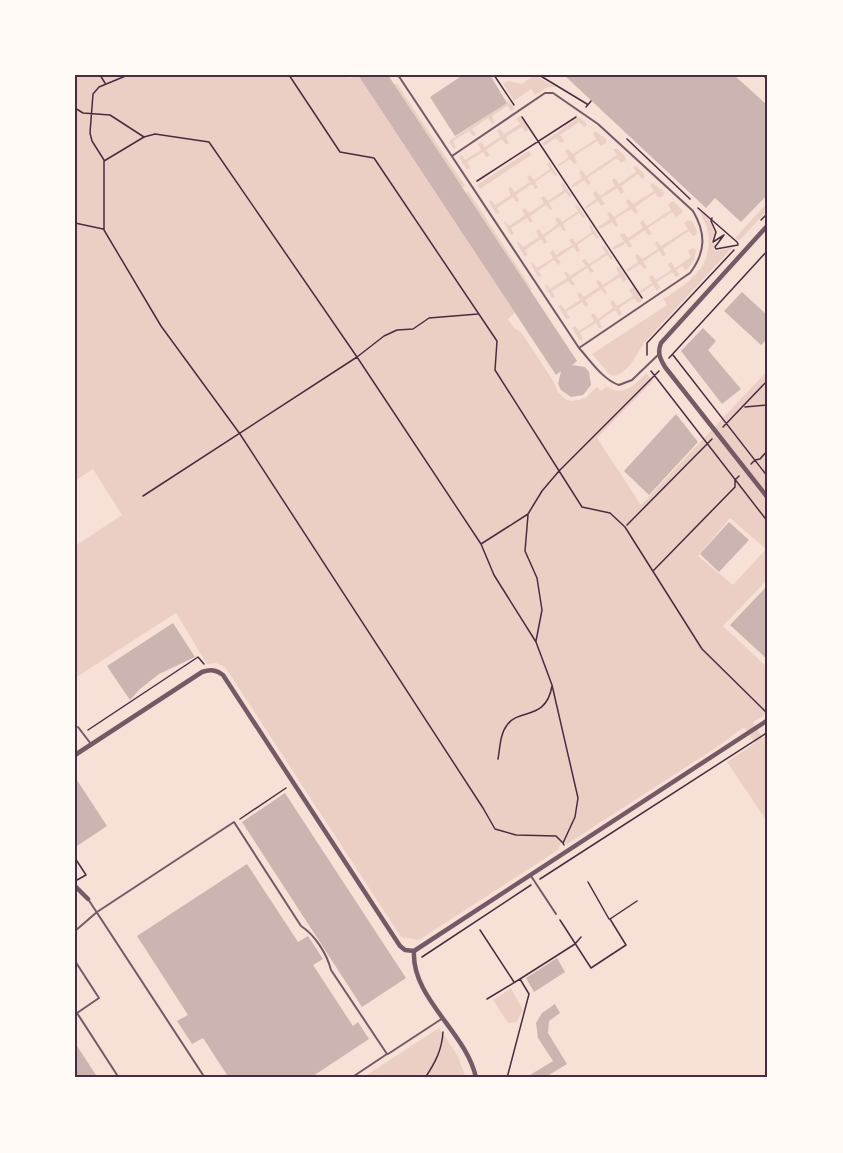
<svg xmlns="http://www.w3.org/2000/svg" width="843" height="1153" viewBox="0 0 843 1153" font-family="'Libre Baskerville',serif">
  <style>
    .green { fill: #ebcfc5; fill-rule: evenodd }
    .building { fill: #ccb4b1 }
    .lines { fill: none; stroke-linecap: round; stroke-linejoin: round }
    .path { stroke: #4a2c40; stroke-width: 1.5 }
    .service { stroke: #755966; stroke-width: 2 }
    .minor { stroke: #755966; stroke-width: 4.5 }
    .neatline { fill: none; stroke: #4a2c40; stroke-width: 2 }
  </style>
  <rect width="100%" height="100%" fill="#f7e1d7"/>
  <path class="green" d="M75,75H346L349,78L358,75L515,313L508,319L514,328L521,332L552,379L558,392L564,398L570,401L579,400L585,398L597,387L601,391L606,387L602,382C619,400 634,387 646,373L653,381L597,438L641,505L768,370V579L723,626L768,668V713L753,722L763,738L768,735V823L727,762L755,743L744,727L717,747L567,844L561,843L558,850L419,940L401,937L225,667L216,663L207,664L176,613L75,678V546L122,515L93,469L75,481ZM730,518L766,549L733,585L698,556Z
    M534,75L556,87H548L535,95L531,89L514,101L503,84L508,81L522,84Z
    M394,84H397L465,186L462,188Z
    M509,101L515,109L511,111L507,106L492,116L495,122L492,124L488,118L472,129L476,135L473,136L469,131L453,141L456,147L454,149L449,141Z
    M520,116L529,130L525,132L522,127L506,137L509,143L506,145L502,139L486,150L490,155L486,157L483,152L467,162L470,168L467,170L459,157L462,155L465,160L481,150L478,144L481,142L485,147L500,137L497,131L500,129L504,134L520,124L516,119Z
    M579,117L586,123V126L584,127L579,122L560,135L564,141L560,143L556,138L544,146L542,143Z
    M595,131L606,139V143L601,146L597,141L574,156L577,162L574,164L570,159L558,167L557,165L569,157L565,151L568,149L573,154L596,139L593,133Z
    M613,149H617L624,155L626,160L621,163L617,158L587,178L591,183L588,185L584,180L572,188L571,186L582,178L579,172L582,170L586,176L617,155Z
    M529,151L531,155L480,189L477,185Z
    M549,162L557,175L555,176L551,171L535,182L538,188L535,189L532,184L516,195L519,200L516,202L513,197L497,208L500,213L496,214L489,201L491,200L495,205L511,195L508,189L511,187L515,192L530,182L527,177L530,175L534,180L550,169L547,164Z
    M636,166L644,174V178L642,179L638,174L621,186L624,192L621,194L617,188L601,198L605,204L601,206L598,201L586,209L585,207L596,199L593,193L596,191L600,196L615,186L612,180L615,178L619,184L636,172L633,167Z
    M563,183L572,196L569,197L566,192L549,203L552,209L550,210L546,205L530,216L533,221L530,223L527,218L511,228L514,234L511,235L504,222L505,221L509,226L525,215L522,210L525,208L529,213L544,203L541,198L544,196L548,201L564,190L561,184Z
    M653,183L664,192L663,196L659,198L655,193L635,207L638,212L635,214L631,209L615,219L618,225L616,227L612,222L600,229L598,227L610,219L607,214L610,212L614,217L629,207L626,201L629,199L633,204L654,191L650,185Z
    M468,191L532,289L530,290L466,193Z
    M673,201L683,211L681,214L676,217L672,212L648,228L652,234L648,235L645,230L629,241L632,246L629,248L626,243L614,250L612,248L624,241L620,235L624,233L628,238L643,228L640,223L643,220L647,226L671,210L668,204Z
    M768,202V210L739,241L735,238Z
    M577,204L585,217L583,218L579,213L563,224L566,230L563,231L560,226L544,237L547,242L544,244L541,239L525,250L528,255L524,256L517,243L519,242L523,247L539,237L536,231L539,229L543,235L558,224L555,219L558,217L562,222L578,211L575,206Z
    M700,211L709,219L715,232L711,241L712,243L716,244L713,248L715,251L733,247L644,343C636,354 630,372 614,376L609,374L592,354L667,305L663,299C689,283 713,267 708,233C707,225 702,217 700,211Z
    M688,220L692,221L697,231L696,235L693,236L689,231L663,249L666,255L663,256L659,251L643,262L647,267L644,269L640,264L628,272L626,270L638,262L635,256L638,254L642,259L658,249L655,243L657,241L661,246L688,229L684,223Z
    M591,225L599,238L597,239L593,234L577,245L580,251L577,252L573,247L557,258L561,263L558,265L554,260L538,271L542,276L538,277L531,264L533,263L537,268L553,258L550,252L553,250L556,255L572,245L569,240L572,238L576,243L592,232L589,226Z
    M605,246L613,259L611,260L607,255L590,266L594,271L591,273L587,268L571,279L575,284L572,286L568,281L552,291L555,297L552,298L545,285L546,284L550,289L567,278L564,273L566,271L570,276L586,266L582,261L585,259L589,264L606,253L602,247Z
    M693,248L696,250L694,260L686,271L682,266L676,270L680,275L676,277L672,272L657,282L660,288L657,290L653,285L641,293L640,291L652,283L649,277L652,275L656,280L671,270L668,264L671,262L675,268L691,257L688,251Z
    M619,266L627,279L624,282L620,277L604,287L607,293L605,294L601,289L585,300L589,305L585,307L582,302L566,312L570,318L566,319L558,306L561,305L565,310L580,300L577,294L580,292L584,297L599,287L596,281L599,280L603,285L619,274L616,268Z
    M633,287L642,301L638,303L634,298L619,308L622,314L619,316L615,310L599,321L602,327L599,328L596,323L580,333L583,339L580,341L572,328L575,326L579,331L594,321L591,315L594,313L598,319L613,308L610,302L613,300L617,306L633,296L629,290Z
    M511,988L523,1010L517,1022L508,1023L493,1000Z
    M439,1028L458,1056L466,1078H362Z"/>
  <path class="building" d="M358,75H388L577,361L572,365L585,367L589,372L591,385L583,395L571,397L561,390L558,384L561,371L556,375Z
    M463,75H490L507,103L455,136L430,97Z
    M564,75H734L768,106V194L741,222L715,198L706,208Z
    M742,292L768,316V338L761,345L724,311Z
    M703,328L716,341L708,350L741,389L722,404L681,351Z
    M676,414L698,442L649,495L624,471Z
    M729,522L749,540L719,572L700,554Z
    M768,585V623L765,626L768,628V660L730,625Z
    M173,623L195,657L159,674L140,689L130,700L107,666Z
    M75,777L107,826L77,846L75,842Z
    M285,793L406,978L362,1007L242,822Z
    M247,864L298,942L308,936L323,959L313,965L353,1026L358,1022L369,1039L310,1078H229L203,1038L192,1044L177,1021L188,1015L137,936Z
    M557,958L565,972L534,992L526,978Z
    M555,1004L560,1013L549,1021L548,1033L567,1064L544,1078H531L530,1075L553,1061L538,1038L536,1023L542,1013Z
    M75,1043L98,1078H75Z"/>
  <g class="lines">
    <path class="path" d="M100,75L105,83
      M289,75L340,152L374,158L497,341L495,370L582,507L610,513L625,527L702,649L767,713
      M494,75L514,105
      M539,75L587,104
      M763,75L768,80
      M586,107L591,101
      M75,108L83,113L110,115L144,137
      M522,117L642,298
      M627,139L690,199
      M104,160L92,141L90,133L93,94L99,87L128,75
      M477,181L576,117
      M698,208L737,242L738,244
      M712,218L711,221L716,232L713,242L724,235L715,247L716,249L738,245
      M761,220L768,213
      M75,223L103,229
      M647,355V343L734,250
      M673,355L768,477
      M669,358L768,250
      M651,371L768,522
      M745,407L768,405
      M723,427L768,380
      M751,464L755,460L760,459L768,450
      M143,496L357,357L384,336L397,330L413,329L429,318L478,314
      M528,515L525,551L537,578L542,610L536,641
      M627,525L712,439
      M481,544L528,514L542,491L559,471L659,371
      M653,571L735,487V480L739,476
      M88,730L198,657L204,664
      M498,759C500,748 500,734 507,725C519,708 546,721 552,686
      M240,819L286,788
      M563,843L556,836L516,835L495,829L483,808L240,434L161,326L104,230V161L144,137L155,134L209,142L357,357L481,544L494,575L536,642L552,685L578,798L575,817L563,843L564,845
      M75,858L86,875L77,880
      M540,879L768,732
      M588,882L609,919
      M560,920L591,968L626,945L610,919L637,901
      M480,930L514,982
      M422,957L531,885
      M520,979L575,944L581,937
      M487,999L520,979L529,994L507,1078
      M425,1078C435,1063 442,1050 443,1032"/>
    <path class="service" d="M398,75L579,348C590,360 603,380 619,385L632,380L659,354
      M452,156L545,93H553L598,124L693,211C706,233 706,252 690,273L579,348
      M78,727L91,744
      M531,876L556,914
      M88,899L205,1078
      M75,931L97,912L234,822L301,926C315,935 327,954 331,970L387,1054L351,1078
      M75,961L99,998L77,1013L119,1078
      M388,1054L443,1018"/>
    <path class="minor" d="M768,225L661,343C657,353 660,358 665,367L768,498
      M75,755L202,672C211,669 216,670 223,675L400,946L405,950L414,951
      M75,886L88,899
      M414,951L768,720
      M414,951C411,998 467,1033 476,1078"/>
  </g>
  <rect width="843" height="1153" fill="none" stroke="#fffaf5" stroke-width="153"/>
  <rect x="76" y="76" width="690" height="1000" class="neatline"/>
</svg>
